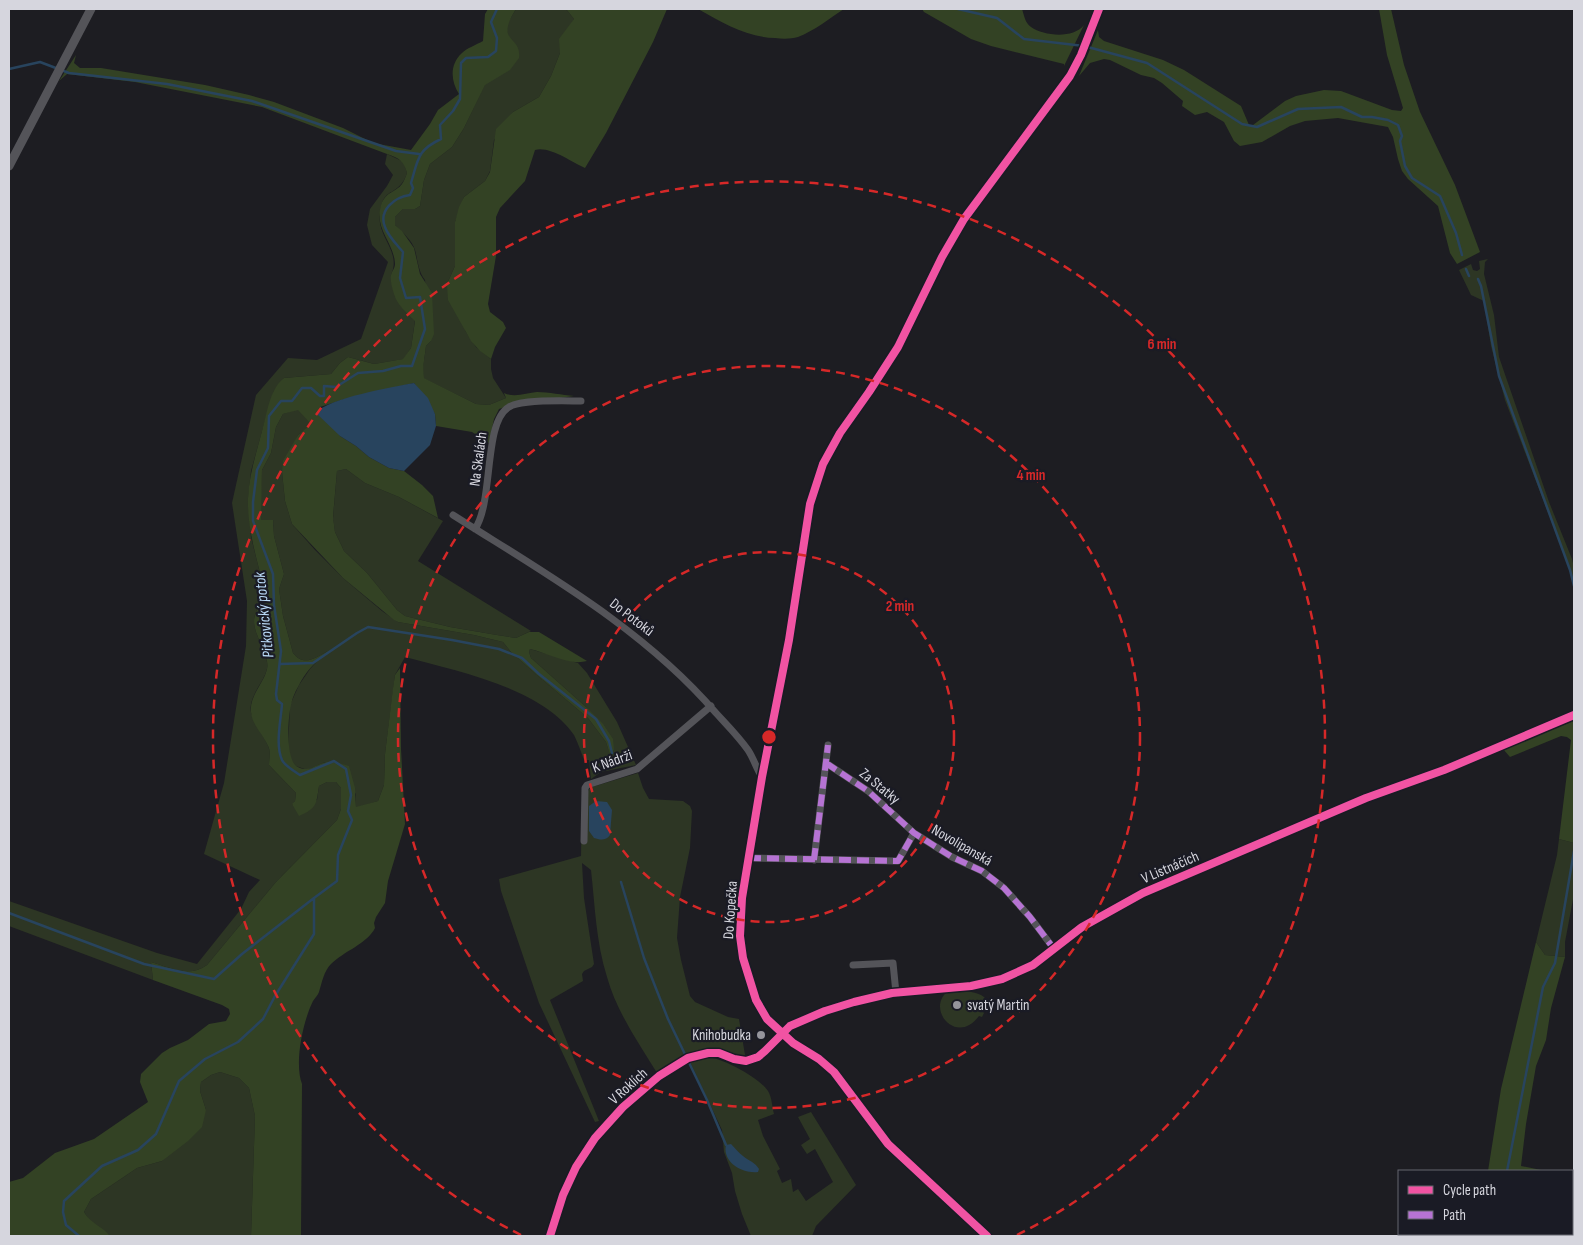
<svg xmlns="http://www.w3.org/2000/svg" width="1583" height="1245" viewBox="0 0 1583 1245" font-family="'Sofia Sans Condensed',sans-serif">
  <style>
    .green { fill: #2d3624 }
    .forest { fill: #334224 }
    .water { fill: #28445e }
    .lines { fill: none; stroke-linecap: round; stroke-linejoin: round }
    .stream { stroke: #28445e; stroke-width: 2.5 }
    .minor { stroke: #545459; stroke-width: 7 }
    .tertiary { stroke: #545459; stroke-width: 9 }
    .quiet { stroke: #b673d3; stroke-width: 6; stroke-dasharray: 12 6; stroke-linecap: butt }
    .cycleway-casing { stroke: #1a1b25; stroke-width: 11 }
    .cycleway { stroke: #f153a3; stroke-width: 8 }
    .ring { fill: none; stroke: #d62828; stroke-width: 2.5; stroke-dasharray: 9 6 }
    .poi-dot { fill: #95959c; stroke: #1a1b25; stroke-width: 2 }
    .labels { text-anchor: middle; stroke-width: 4.5; stroke-linejoin: round; paint-order: stroke }
    .street-label { font-size: 15px; fill: #d6d6de; stroke: #1a1b25 }
    .poi-label { font-size: 15px; fill: #d6d6de; stroke: #1a1b25; text-anchor: start }
    .water-label { font-size: 16px; font-style: italic; fill: #bbdbf9; stroke: #1a1b25 }
    .centre { fill: #d62828; stroke: #1a1b25; stroke-width: 2.5 }
    .ring-label { font-size: 15px; text-anchor: middle; font-weight: bold; fill: #d62828; stroke: #1a1b25; stroke-width: 4.5; stroke-linejoin: round; paint-order: stroke }
  </style>
  <rect width="100%" height="100%" fill="#1d1d22"/>
  <path class="green" d="M516,9H566L574,19L560,46V53L551,76L539,97L513,112L494,140L490,171L485,181L464,197L455,222V266L447,284L466,332L476,347L491,359V369L493,378L506,398L489,405L476,404L423,378C422,368 425,356 426,346L431,341L425,280C418,271 418,261 415,250C412,240 402,232 395,225V217L403,209H415L420,206L424,180L430,164L452,147L464,128L508,36L506,26Z
    M387,154L404,162L407,173C406,176 404,181 402,183C392,196 383,189 380,213C376,237 402,251 391,275L401,306L415,320L411,348L404,359L374,364L348,357L340,363L331,374L284,378L274,391L266,417L251,471L248,499L251,537L265,593C262,602 254,612 254,621C254,638 270,652 267,669C264,682 248,697 251,712C254,724 263,734 268,746C271,751 269,759 269,765L296,793L295,801L292,805L317,800L319,786L327,782H336L341,788V809L337,820L276,882L207,965C189,978 171,968 151,962L153,980L9,926V901L157,953L197,964L241,909L249,892L260,880L204,854L224,783L246,646L247,601L232,503L256,395L288,358L317,360L361,339L388,262L372,245L367,225L370,209L387,186L393,175L385,164Z
    M1488,259L1485,262L1484,274L1494,315L1499,357L1549,502L1572,559L1574,567V587L1568,565L1505,400L1491,346L1484,301L1471,295L1459,270L1471,264L1473,270L1477,271L1480,269L1479,261Z
    M298,409L312,424L298,435L282,472L285,501L292,524L315,550L343,578L382,611L398,622L474,635L503,642L511,652L537,675L588,718L606,742L610,754L614,750L586,707L531,658L529,652L530,649L578,663L587,673L617,722L636,765L601,772L591,779L589,760H584C581,752 578,743 574,735C542,688 457,671 405,657L395,675L385,754L384,785L378,801L356,808V794L325,762L307,770L296,766L290,759L288,750L290,705L299,685L310,669L320,658L329,653L328,651C315,658 304,667 293,653L283,616L279,589L284,574L274,536L273,520H261L260,510L262,470L271,453L276,427L283,414Z
    M346,469L365,483L399,497L443,521L418,561L531,631L516,638L497,635L450,627L405,616L397,610L367,573L344,551L335,532L333,518L337,471Z
    M638,773L643,788L649,799L683,801L690,806L692,811L690,848L680,897L677,938L681,960L690,996L695,1002L728,1017L739,1019L746,1061L708,1053L659,1076C640,1045 617,1013 607,977C596,942 595,906 591,870L582,863L584,898L594,964L592,967L584,971L582,974L583,981L550,1000L599,1121L595,1122L539,1003L501,891L499,879L581,856L582,797L587,794L589,789L592,787Z
    M1559,839L1574,843V894L1565,942V957L1545,955L1536,942L1557,855Z
    M947,992C959,991 978,990 986,999L982,1011L984,1013L982,1017L979,1016C957,1046 926,1010 947,992Z
    M706,1057C721,1057 760,1078 768,1091C772,1097 772,1107 774,1114L758,1120L763,1136L780,1169L777,1171L782,1183L791,1179L793,1192L798,1189L806,1201L833,1182L815,1149L807,1154L801,1145L810,1139L798,1117L811,1112L856,1185L816,1226L812,1236H751L742,1214L735,1191L732,1173L724,1152L722,1130L690,1062Z
    M220,1072L239,1078L249,1088L255,1116L251,1236H110L89,1220L84,1212L91,1199L137,1168L162,1161L206,1110L200,1091L201,1082L211,1075Z"/>
  <path class="forest" d="M488,9H516C494,44 522,35 519,58L510,70L485,85L464,128L452,147L430,164L424,180L420,206L415,209H403L395,217V225L402,231L414,248L420,274L432,293L434,334L431,341L426,346C425,356 422,368 424,378L476,404L489,405L506,398L504,393C514,398 527,393 537,392C549,392 562,395 574,396L510,405L499,409L494,419L489,443L472,432L436,426L435,414L414,383L345,399L320,407L340,436L356,446L369,457L389,468L404,471L422,485L433,496L438,518L399,497L365,483L346,469L337,471L333,517L335,532L344,551L367,573L397,610L405,616L450,627L497,635L516,638L529,632H539L587,661C569,666 548,653 530,649L529,652L531,658L586,707L603,724L613,739L614,750L610,755L606,742L588,718L537,675L511,652L503,642L474,635L398,622L394,620L343,578L292,524L285,501L282,472L283,461L298,435L311,424L298,410L283,414L276,427L271,453L262,470L261,520H273L274,536L284,574L279,589L283,616L293,653C304,667 315,658 328,651L329,653C315,660 305,673 298,687C295,692 292,699 291,705C288,717 285,761 298,767C309,773 315,764 327,762C335,761 341,764 349,766L355,788L356,807L378,801L384,785L385,754L393,688L395,675L400,668L401,749L405,824L388,881L385,903L376,917L374,923L375,928C367,944 344,951 331,964C324,971 322,982 319,992C318,995 315,998 313,1001C303,1021 294,1063 302,1084L301,1236H251L255,1116L249,1088L239,1078L220,1072L211,1075L201,1082L200,1091L206,1110L202,1127L188,1141L162,1161L137,1168L91,1199L84,1212C90,1223 102,1226 110,1236H10L9,1182L23,1178L55,1153L94,1139L148,1102L140,1082L141,1074L162,1053L170,1048L188,1040L209,1024L226,1021L230,1014L229,1009L222,1005L153,980L151,962C171,968 189,978 207,965L276,882L337,820L341,809V788L336,782H327L319,786C316,805 317,808 299,816L292,804L295,801L296,793L269,765C269,759 271,751 268,746C263,734 252,725 251,712C249,696 264,683 267,669C270,652 254,638 254,621C254,612 262,602 265,593C258,562 247,531 248,498C249,473 258,448 264,423C268,408 271,388 284,378L331,374L340,363L348,357L374,364L403,359L411,348L415,321C407,313 397,305 394,294C392,288 390,280 391,275C392,271 395,268 395,264C394,242 374,230 381,205C386,191 395,193 402,184C404,181 406,176 407,173C404,161 399,158 387,154L262,107L135,82L67,74L59,81L76,55L74,63L80,68H101L205,85L249,95L274,102L343,128L373,143L411,150L430,124L438,110L459,94C451,81 449,65 462,53C467,48 476,45 483,41L485,14Z
    M566,9H667L653,42L606,133L585,168C571,162 550,146 535,150L525,181L500,208L496,217V256L488,304L490,312L503,322L506,328L495,347L491,359L480,351L471,341L448,300L447,284L455,266V222L459,207L464,197L485,181L490,172L496,129L513,112L539,97L551,76L560,53L559,39L574,19Z
    M698,9H844C830,18 814,31 798,37C791,39 783,39 775,38C746,37 723,23 698,9Z
    M922,9H1022C1024,15 1025,23 1031,27C1044,36 1073,39 1084,25L1064,66V64L991,46L971,39L924,12Z
    M1379,9H1391L1404,65L1420,112L1455,185L1480,252L1457,264L1450,253L1438,206L1408,179L1402,171L1398,159L1393,137L1388,127L1338,118L1305,121L1290,126L1262,142L1240,146L1234,141L1224,122L1207,112L1195,115L1182,106L1183,101L1162,83L1154,78L1141,75L1110,60L1104,59L1090,63L1079,76L1098,30L1099,37L1104,41L1163,60L1184,70L1241,106L1249,125H1253L1285,101L1296,96L1324,90L1341,91L1392,110L1401,111L1403,108L1387,55Z
    M1574,721V843L1559,839L1571,740L1567,737L1561,736L1510,757L1503,749Z
    M1536,942L1545,955L1565,957L1551,1008L1546,1040L1536,1066L1526,1124L1521,1166L1546,1171H1488L1501,1089Z
    M1478,1234H1536V1236H1478Z"/>
  <path class="water" d="M414,383L428,398L435,414L436,426L430,445L404,471L389,468L369,457L356,446L340,436L316,413C328,398 393,387 414,383Z
    M596,801L607,802L612,810L610,835C606,841 600,840 594,838L589,831V806Z
    M731,1144C735,1148 739,1153 743,1156C749,1161 755,1162 759,1169L758,1172C742,1174 722,1162 726,1145Z"/>
  <g class="lines">
    <path class="stream" d="M958,9L997,18L1024,39L1084,46L1147,63L1242,124L1257,127L1298,109L1341,107L1362,117H1372L1388,120L1398,125L1402,136L1400,141L1405,166L1412,178L1440,196L1456,233L1462,255
      M9,69L40,62L69,73L167,84L252,101L396,151L419,154
      M1466,269L1469,276
      M1478,279L1481,286L1499,376L1570,570L1574,586
      M280,664L313,663L357,633L368,627L452,640L499,649L522,658L539,674L596,719L609,741L612,753
      M621,882L644,958L668,1019L707,1100L726,1145
      M9,913L144,964L214,979L242,954L314,898
      M1507,1171L1543,987L1555,963L1574,851
      M79,1236L66,1225L63,1212L64,1201L102,1166L138,1150L156,1134L179,1081L205,1059L238,1042L263,1019L275,996L314,934V898L337,881L338,855L352,820L348,811L351,795L346,769L334,761L300,775C294,771 285,766 282,760C275,745 281,719 282,704L277,700L276,694L281,651L274,605L273,574L253,521V502L257,470L268,448L269,416L281,401H292L302,388H311L320,396H324V386L336,387L358,373L383,371L401,366H412L425,329L420,297L406,298L400,278L403,252C397,245 388,236 385,227C378,210 395,197 410,195L413,188L411,183C418,160 417,150 441,139L440,125L453,111L460,99L461,63L466,58L488,57L496,51L497,38L491,22L497,9
      M1494,1236V1234"/>
    <path class="minor" d="M453,515C546,574 643,628 716,713C727,725 739,737 748,750C754,759 756,768 762,777
      M475,529C494,501 483,422 509,407C521,399 566,401 581,401
      M826,763L868,791L914,833L952,857L982,871L1004,888L1030,917L1054,949
      M584,841L585,788L587,785L637,769L711,706
      M749,858L898,861L914,833
      M814,860L828,745
      M853,965L893,963L896,993"/>
    <path class="tertiary" d="M9,166L91,9
      M550,1236L563,1195L576,1167L595,1138L623,1107L659,1076L688,1058L708,1053H719L734,1059L746,1061L758,1057L765,1051L790,1026L825,1011L854,1002L892,993L971,986L1002,979L1033,965L1082,927L1143,893L1366,798L1444,770L1574,715
      M987,1236L888,1144L834,1072L819,1059L793,1043L767,1019L756,1000L743,958L740,936L742,898L762,777L789,640L810,504L823,464L840,433L869,392L898,347L942,257L964,219L1070,76L1081,55L1099,9"/>
    <path class="quiet" d="M826,763L868,791L914,833L952,857L982,871L1004,888L1030,917L1054,949
      M749,858L898,861L914,833
      M814,860L828,745"/>
    <defs>
      <path id="cycleway" d="M550,1236L563,1195L576,1167L595,1138L623,1107L659,1076L688,1058L708,1053H719L734,1059L746,1061L758,1057L765,1051L790,1026L825,1011L854,1002L892,993L971,986L1002,979L1033,965L1082,927L1143,893L1366,798L1444,770L1574,715
        M987,1236L888,1144L834,1072L819,1059L793,1043L767,1019L756,1000L743,958L740,936L742,898L762,777L789,640L810,504L823,464L840,433L869,392L898,347L942,257L964,219L1070,76L1081,55L1099,9"/>
    </defs>
    <use href="#cycleway" class="cycleway-casing"/>
    <use href="#cycleway" class="cycleway"/>
  </g>
  <g class="ring">
    <circle cx="769" cy="737" r="185"/>
    <circle cx="769" cy="737" r="371"/>
    <path d="M521 1235A556 556 0 1 1 1017 1235"/>
  </g>
  <g class="poi-dot">
    <circle cx="957" cy="1005" r="5"/>
    <circle cx="761" cy="1035" r="5"/>
  </g>
  <g class="labels">
    <g class="street-label">
      <text transform="translate(478 459) rotate(-82)" y="5">Na Skalách</text>
      <text transform="translate(632 617) rotate(38)" y="5">Do Potoků</text>
      <text transform="translate(612 761) rotate(-20)" y="5">K Nádrži</text>
      <text transform="translate(880 786) rotate(39)" y="5">Za Statky</text>
      <text transform="translate(962 845) rotate(30)" y="5">Novolipanská</text>
      <text transform="translate(1170 867) rotate(-23)" y="5">V Listnáčích</text>
      <text transform="translate(730 910) rotate(-86)" y="5">Do Kopečka</text>
      <text transform="translate(628 1086) rotate(-42)" y="5">V Roklích</text>
    </g>
    <g class="poi-label">
      <text x="967" y="1010">svatý Martin</text>
      <text x="751" y="1040" text-anchor="end">Knihobudka</text>
    </g>
    <g class="water-label">
      <text transform="translate(263 615) rotate(-96)" y="6">Pitkovický potok</text>
    </g>
  </g>
  <circle cx="769" cy="737" r="8" class="centre"/>
  <g class="ring-label">
    <text x="1162" y="349">6 min</text>
    <text x="1031" y="480">4 min</text>
    <text x="900" y="611">2 min</text>
  </g>
  <rect width="1583" height="1245" fill="none" stroke="#d6d6de" stroke-width="20"/>
  <rect x="1398" y="1170" width="175" height="65" fill="#1a1b25" stroke="#65666f"/>
  <rect x="1408" y="1186" width="25" height="8" fill="#f153a3" stroke="#65666f"/>
  <text x="1443" y="1195" font-size="15" fill="#d6d6de">Cycle path</text>
  <rect x="1408" y="1211" width="25" height="8" fill="#b673d3" stroke="#65666f"/>
  <text x="1443" y="1220" font-size="15" fill="#d6d6de">Path</text>
</svg>
